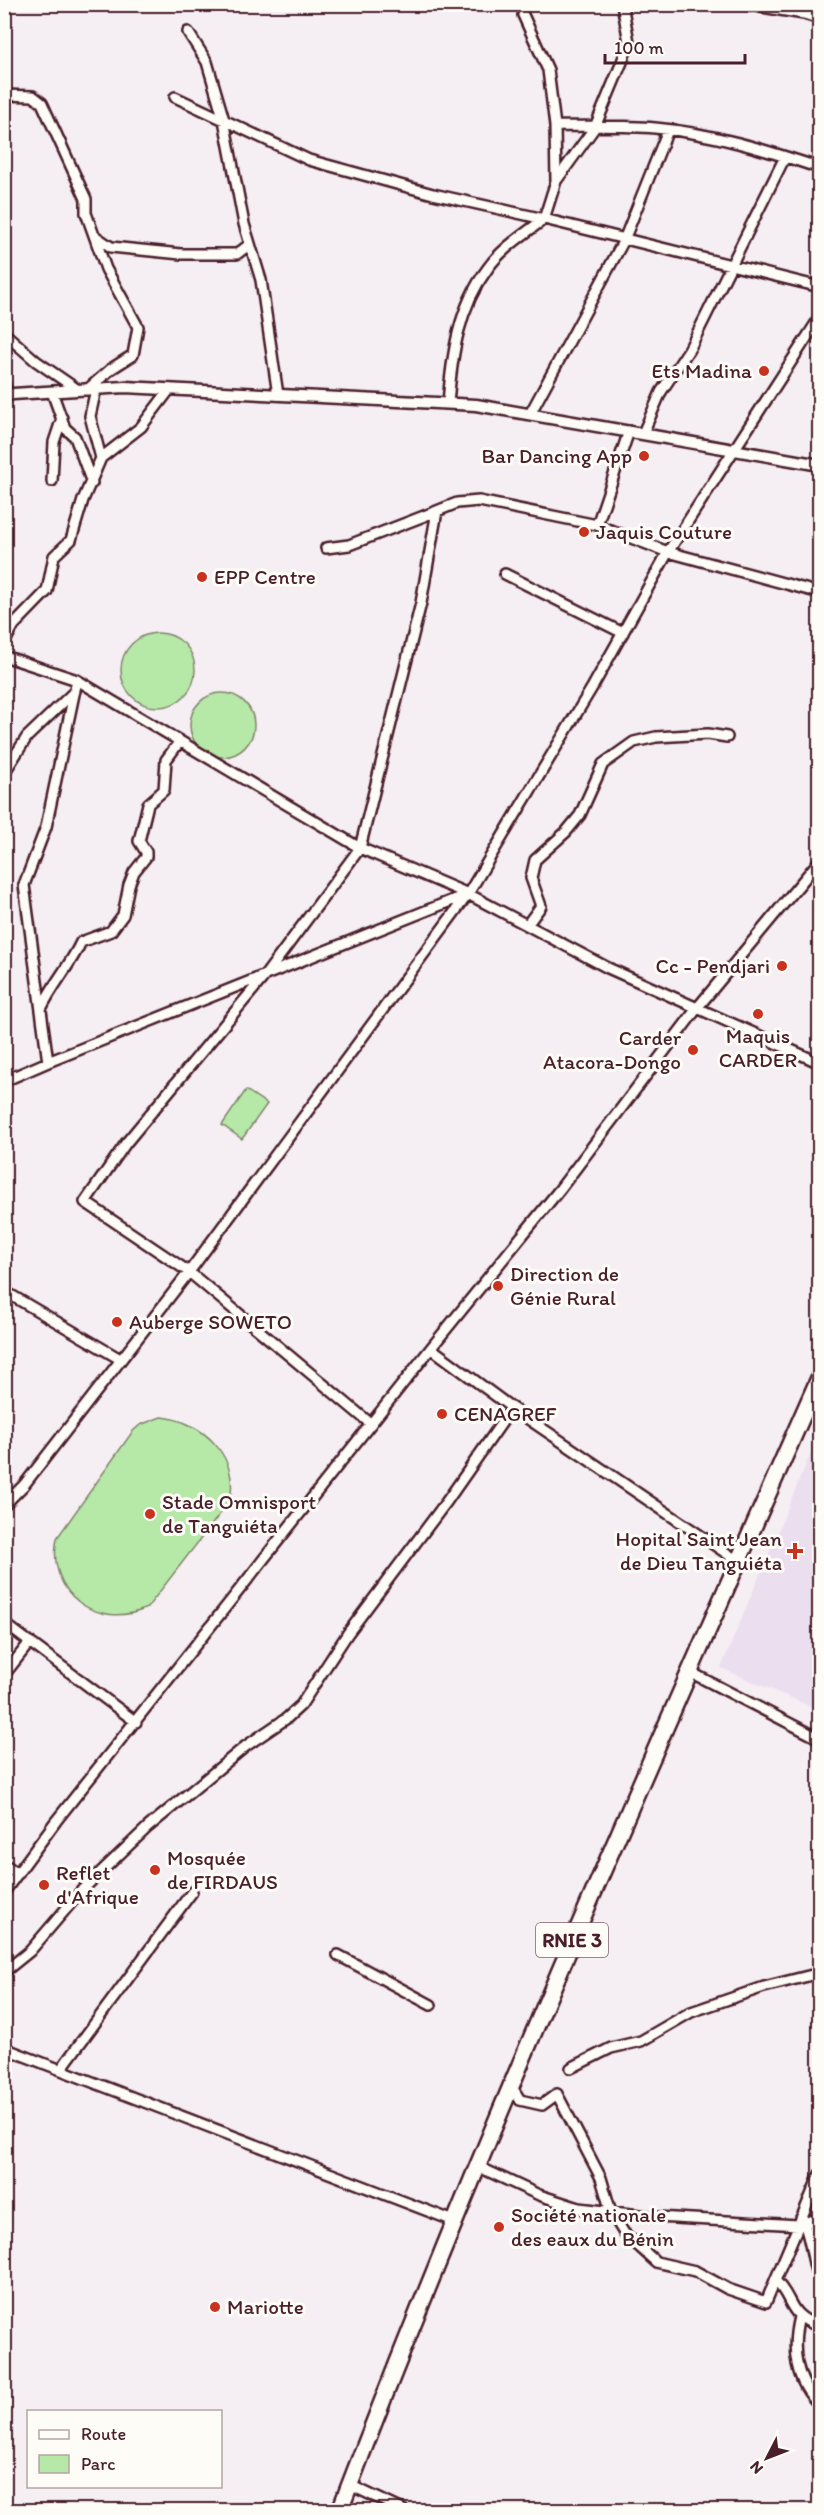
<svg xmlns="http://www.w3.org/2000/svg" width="824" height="2515" viewBox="0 0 824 2515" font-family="Itim,sans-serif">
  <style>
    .built { fill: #ebdeef }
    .green { fill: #b6e8a8; stroke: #80846a; stroke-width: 1.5 }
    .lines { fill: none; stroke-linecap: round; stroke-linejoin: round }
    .minor-casing { stroke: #4a1f2b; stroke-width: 14 }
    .tertiary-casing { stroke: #4a1f2b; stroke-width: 15 }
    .trunk-casing { stroke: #4a1f2b; stroke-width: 20 }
    .minor { stroke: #fdfcf7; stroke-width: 9 }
    .tertiary { stroke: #fdfcf7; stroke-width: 10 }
    .trunk { stroke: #fdfcf7; stroke-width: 15 }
    .poi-dot { fill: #c8321e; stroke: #fdfcf7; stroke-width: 2 }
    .labels { text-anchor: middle; stroke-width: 6; stroke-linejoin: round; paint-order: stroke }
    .shield { fill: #fdfcf7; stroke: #806168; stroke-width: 1.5 }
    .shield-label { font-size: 20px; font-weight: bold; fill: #4a1f2b }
    .poi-label { font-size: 21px; fill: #4a1f2b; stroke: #fdfcf7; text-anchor: start }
  </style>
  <rect width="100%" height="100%" fill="#f5eef3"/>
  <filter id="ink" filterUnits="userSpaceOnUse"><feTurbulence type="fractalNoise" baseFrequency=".0167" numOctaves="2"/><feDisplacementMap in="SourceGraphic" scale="12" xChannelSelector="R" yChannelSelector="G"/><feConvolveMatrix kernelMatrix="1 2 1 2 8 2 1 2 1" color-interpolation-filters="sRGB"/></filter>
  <g filter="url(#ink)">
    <path class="built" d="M819,1433V1710L721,1668Z"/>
    <path class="green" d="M121 670a37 37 0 1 1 74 0a37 37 0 1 1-74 0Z
      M190 725a32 32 0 1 1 64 0a32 32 0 1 1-64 0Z
      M246,1090L267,1104L242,1139L222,1125Z
      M161,1417C203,1421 239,1456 230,1501L147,1608C97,1631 46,1593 57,1538L133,1431L140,1425Z"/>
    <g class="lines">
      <defs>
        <path id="minor" d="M744,4L804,14L820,19
          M523,15L548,70L555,126L556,181L544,219L820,287
          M188,32L207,62L224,120L244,224L261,280L278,395
          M4,95L33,96L42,103L86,199V213L106,269L138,327L133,355L111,369L87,390
          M175,97L309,160L433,194L544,219C525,234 502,248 488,268C458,308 452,355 448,403
          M555,126C588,127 622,125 655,128C712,133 766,150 820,168
          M556,181L595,127L622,62L629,42L622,4
          M95,236L111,247L181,254H237L250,244
          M820,317L668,552L593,686L468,894L608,968L820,1063
          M4,333L36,361L78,390
          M4,383L8,396
          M96,389L90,416L101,458
          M52,392L65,428L75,437L92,483
          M530,414L624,240L668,130
          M643,433L661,392L690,348L785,157
          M52,481L54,442L62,418
          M597,525L629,431
          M326,548L349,545L437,511
          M505,574L623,633
          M4,643L14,625L47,591L54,556L71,540L83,500L101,458L141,427L170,389
          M4,656L77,680L360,848L468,894
          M4,773L27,737L75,691
          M527,925L541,906L531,878L535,860L566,832L580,815L603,764L634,742L656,737L708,734L727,737
          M41,1009C52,985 70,966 81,942L111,931L123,915L129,885L134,872L146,857V852L139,841L148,804L164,790L166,760L180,741
          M48,1062L24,885L46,827L77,680
          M4,1081L48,1062L468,894
          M4,1291L120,1359
          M431,1348L512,1408L738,1561
          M371,1424L189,1272L85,1202L126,1143L267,973L360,848L421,603L437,511L457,503L479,501L597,525L668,552L820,593
          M4,1505L24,1485L189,1272L468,894
          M4,1623L136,1722
          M688,1671L820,1739
          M4,1675L30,1642
          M4,1864L18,1874
          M4,1892L56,1821L431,1348L560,1189L698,1007L820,860
          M338,1955L431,2005
          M4,1972L30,1951L83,1889L148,1827L246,1746L287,1718L301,1705L348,1633L447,1501L512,1408
          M4,2048L454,2221
          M571,2068L611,2048L641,2041L691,2012L764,1987L820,1973
          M61,2069L192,1892
          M510,2084L520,2100L542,2105L557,2094L601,2178L611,2212L624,2233L656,2262L695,2271L728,2289L766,2302L820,2174
          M477,2166L539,2195L579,2208L657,2217L798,2225
          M801,2218C810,2229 812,2266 820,2283
          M805,2223L813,2220L820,2222
          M775,2280C796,2302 785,2313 820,2327
          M799,2317C791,2348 795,2382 820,2405
          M350,2485L403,2510"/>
        <path id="tertiary" d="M4,397L13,394L125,387L476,405L820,465"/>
        <path id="trunk" d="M340,2510C487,2127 654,1752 820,1376"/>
      </defs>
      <use href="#minor" class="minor-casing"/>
      <use href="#tertiary" class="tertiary-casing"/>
      <use href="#trunk" class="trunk-casing"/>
      <use href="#minor" class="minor"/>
      <use href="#tertiary" class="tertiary"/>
      <use href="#trunk" class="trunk"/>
    </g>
  </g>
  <g class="poi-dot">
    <circle cx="764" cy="371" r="6"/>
    <circle cx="644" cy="456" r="6"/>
    <circle cx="584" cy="532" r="6"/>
    <circle cx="202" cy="577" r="6"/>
    <circle cx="782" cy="966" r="6"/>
    <circle cx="758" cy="1014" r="6"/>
    <circle cx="693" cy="1050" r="6"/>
    <circle cx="498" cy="1286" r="6"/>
    <circle cx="117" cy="1322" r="6"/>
    <circle cx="442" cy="1414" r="6"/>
    <circle cx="150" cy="1514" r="6"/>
    <path d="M792 1542h6v6h6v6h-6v6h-6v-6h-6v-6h6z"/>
    <circle cx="155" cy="1870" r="6"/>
    <circle cx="44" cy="1885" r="6"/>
    <circle cx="499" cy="2227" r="6"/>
    <circle cx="215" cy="2307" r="6"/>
  </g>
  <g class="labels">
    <rect class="shield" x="536" y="1923" width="72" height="34" rx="4.5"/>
    <g class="shield-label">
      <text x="572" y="1947">RNIE 3</text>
    </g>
    <g class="poi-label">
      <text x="752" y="378" text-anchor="end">Ets Madina</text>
      <text x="632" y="463" text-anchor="end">Bar Dancing App</text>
      <text x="596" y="539">Jaquis Couture</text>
      <text x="214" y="584">EPP Centre</text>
      <text x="770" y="973" text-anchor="end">Cc - Pendjari</text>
      <text x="758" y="1043" text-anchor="middle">Maquis<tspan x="758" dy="24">CARDER</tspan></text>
      <text x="681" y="1045" text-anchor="end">Carder<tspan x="681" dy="24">Atacora-Dongo</tspan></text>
      <text x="510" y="1281">Direction de<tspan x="510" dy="24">Génie Rural</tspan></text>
      <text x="129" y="1329">Auberge SOWETO</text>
      <text x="454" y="1421">CENAGREF</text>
      <text x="162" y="1509">Stade Omnisport<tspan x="162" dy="24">de Tanguiéta</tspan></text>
      <text x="782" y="1546" text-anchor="end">Hopital Saint Jean<tspan x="782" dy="24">de Dieu Tanguiéta</tspan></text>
      <text x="167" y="1865">Mosquée<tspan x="167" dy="24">de FIRDAUS</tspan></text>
      <text x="56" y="1880">Reflet<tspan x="56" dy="24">d'Afrique</tspan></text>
      <text x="511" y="2222">Société nationale<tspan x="511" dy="24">des eaux du Bénin</tspan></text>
      <text x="227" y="2314">Mariotte</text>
    </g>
  </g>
  <rect width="824" height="2515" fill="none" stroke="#fdfcf7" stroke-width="24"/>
  <rect x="12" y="12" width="800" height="2491" fill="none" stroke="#4a1f2b" stroke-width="2" filter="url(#ink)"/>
  <rect x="27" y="2410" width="195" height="78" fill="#fdfcf7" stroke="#b5a4a5" stroke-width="1.5"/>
  <rect x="39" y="2430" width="30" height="9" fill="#fdfcf7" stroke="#b5a4a5" stroke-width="1.5"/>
  <text x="81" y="2440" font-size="18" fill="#4a1f2b">Route</text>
  <rect x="39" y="2455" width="30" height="18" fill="#b6e8a8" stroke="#b5a4a5" stroke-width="1.5"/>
  <text x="81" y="2470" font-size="18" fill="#4a1f2b">Parc</text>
  <g transform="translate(767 2458) rotate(228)" stroke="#fdfcf7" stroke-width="4.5" paint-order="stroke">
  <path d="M0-4.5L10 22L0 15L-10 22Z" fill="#4a1f2b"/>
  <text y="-9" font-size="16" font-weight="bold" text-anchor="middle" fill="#4a1f2b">N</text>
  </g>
  <path d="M605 54v9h140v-9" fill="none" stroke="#4a1f2b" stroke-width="3"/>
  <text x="614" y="54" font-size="18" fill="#4a1f2b" stroke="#fdfcf7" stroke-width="4.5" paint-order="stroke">100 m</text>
</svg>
